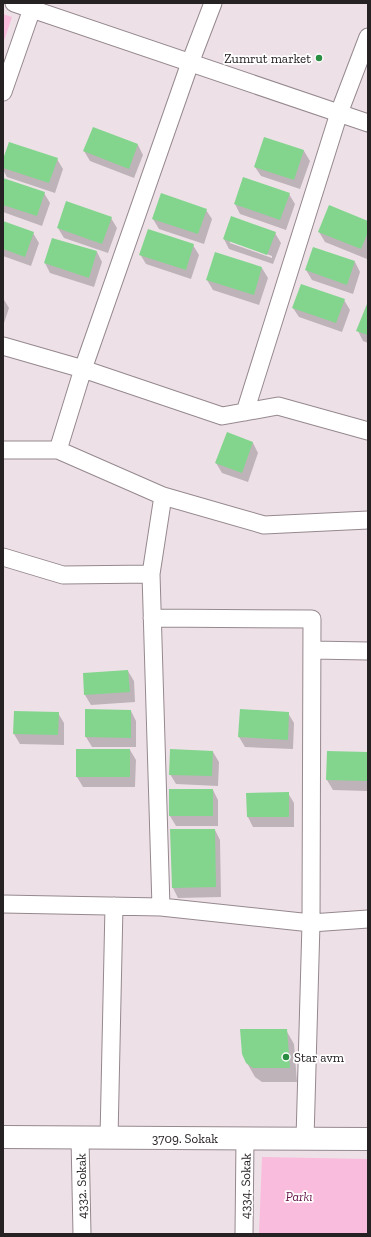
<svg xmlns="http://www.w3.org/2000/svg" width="371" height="1237" viewBox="0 0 371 1237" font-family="'Zilla Slab',serif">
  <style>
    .green { fill: #fabcdc }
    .shadow { fill: #0003; fill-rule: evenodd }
    .building { fill: #83d58e }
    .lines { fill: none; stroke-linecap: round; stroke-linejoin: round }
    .street-casing { stroke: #95888e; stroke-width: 19 }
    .secondary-casing { stroke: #95888e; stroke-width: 24 }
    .street { stroke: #fff; stroke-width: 17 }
    .secondary { stroke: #fff; stroke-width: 22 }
    .poi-dot { fill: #2b8d41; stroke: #fff; stroke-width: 1.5 }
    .labels { text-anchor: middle; stroke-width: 3.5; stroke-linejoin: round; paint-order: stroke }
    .poi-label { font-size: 13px; fill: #262123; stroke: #fff; text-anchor: end }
    .street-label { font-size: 13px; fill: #262123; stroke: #fff }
    .park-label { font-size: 13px; font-style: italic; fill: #631145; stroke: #fff }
  </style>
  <rect width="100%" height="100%" fill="#eee0e7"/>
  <path class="green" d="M3,14L12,17L3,44Z
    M262,1157L368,1159V1234H259Z"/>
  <path class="shadow" d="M265,138L304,151L310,161L300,189L261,176L255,167Z
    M138,145L143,155L134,178L90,161L84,151Z
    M57,159L63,169L55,193L7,177L3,170V162Z
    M3,179L44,193L50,203L42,226L3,212Z
    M289,194L295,204L286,230L240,214L235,204Z
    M206,210L212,219L204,244L159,229L153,219Z
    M111,218L117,228L108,253L64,238L58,228Z
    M3,222L33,233L39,243L31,266L3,256Z
    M368,222V255L367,259L325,242L319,232Z
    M275,233L281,243L273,264L229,249L224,239ZM230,241L272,256V258L230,243Z
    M52,239L97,252L102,262L94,287L50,273L45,263Z
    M193,245L199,255L191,279L146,264L140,254Z
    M355,262L360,272L353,294L312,280L306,270Z
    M262,268L268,278L259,305L213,290L207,280Z
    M3,298L9,308L3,326Z
    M344,300L350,310L342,332L299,317L293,308Z
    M368,306V343L363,341L358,331Z
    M227,434L253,443L258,453L248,482L222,473L216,463Z
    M128,671L134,681L135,702L91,705L85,695Z
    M131,711L136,721V747H92L86,737Z
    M15,712L58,713L64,723V745L20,744L14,734Z
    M288,713L294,723L293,749L245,747L239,737Z
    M77,750H130L136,760L135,787H83L77,777Z
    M213,752L219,762L218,786L176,784L170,774Z
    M328,752L368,753V791L333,790L327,780Z
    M213,790L218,800V826H176L170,816Z
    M288,793L294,803V827H253L248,817Z
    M171,830H215L220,840L221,897L178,898L173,888Z
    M286,1030L294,1044L297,1082H262L255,1077L247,1063Z"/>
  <path class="building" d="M93,127L138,144L129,169L83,151Z
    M264,137L304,150L294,180L254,167Z
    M9,142L58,158L49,183L3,168V159Z
    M243,177L290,193L280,220L234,204Z
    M3,178L45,192L37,216L3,205Z
    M161,193L207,209L198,234L152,219Z
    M66,201L112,217L102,244L57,228Z
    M329,205L368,221V232L361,249L318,232Z
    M231,216L276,232L267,255L223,239Z
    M3,221L34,232L25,257L3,249Z
    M148,229L194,244L186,270L139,255Z
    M52,238L97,251L89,278L44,263Z
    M313,247L355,261L347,285L305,270Z
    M215,252L262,267L254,295L206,280Z
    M301,284L345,299L336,323L292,308Z
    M367,304L368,305V335L356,331Z
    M227,432L253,442L242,473L215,463Z
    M128,670L130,692L84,695L83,673Z
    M85,709L131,710V738L85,737Z
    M240,709L289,712L288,740L238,737Z
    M14,711L59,712L58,735L13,734Z
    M76,749H130V777H76Z
    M170,749L213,751L212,776L169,775Z
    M327,751L368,752V781L326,780Z
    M169,789H213V816H169Z
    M289,792V817H247L246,793Z
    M170,829H215L216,887L172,888Z
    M240,1029H287L290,1068H253L246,1063L242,1054Z"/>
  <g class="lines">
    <defs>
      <path id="street" d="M14,3L368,123
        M3,92L34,3
        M3,346L83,369L222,416L278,406L368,431
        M245,412L339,113L368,37
        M3,450H58L163,496L264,525L368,520
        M58,450L83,369L190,63L213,3
        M3,557L63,575L151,574
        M152,618L312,619L311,923L305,1139
        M312,650L368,651
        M3,904L161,907L311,923L368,919
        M161,907L151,574L163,496
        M80,1138L82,1234
        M109,1138L114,906
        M244,1234L245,1139"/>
      <path id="secondary" d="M3,1137L368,1139"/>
    </defs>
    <use href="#street" class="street-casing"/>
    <use href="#secondary" class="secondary-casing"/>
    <use href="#street" class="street"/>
    <use href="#secondary" class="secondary"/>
  </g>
  <g class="poi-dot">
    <circle cx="319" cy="58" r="4"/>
    <circle cx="286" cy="1057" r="4"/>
  </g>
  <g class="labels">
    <g class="poi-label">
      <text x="311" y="63">Zumrut market</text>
      <text x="294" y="1062" text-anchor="start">Star avm</text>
    </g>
    <g class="street-label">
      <text x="185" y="1143">3709. Sokak</text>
      <text transform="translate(81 1186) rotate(-91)" y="5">4332. Sokak</text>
      <text transform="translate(245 1186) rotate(-89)" y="5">4334. Sokak</text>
    </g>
    <g class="park-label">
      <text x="299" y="1201">Parkı</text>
    </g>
  </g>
  <rect width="371" height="1237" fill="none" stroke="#262123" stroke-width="8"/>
</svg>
